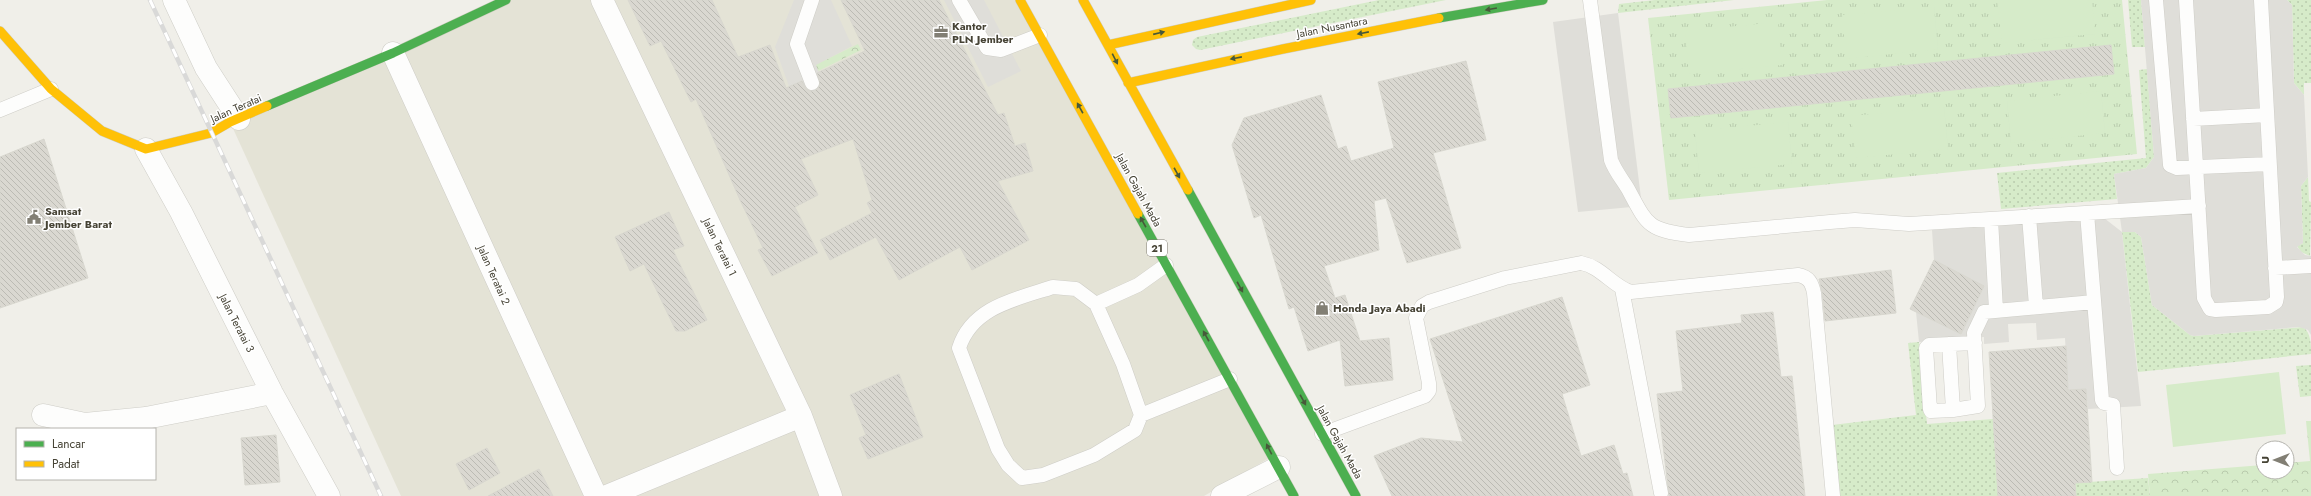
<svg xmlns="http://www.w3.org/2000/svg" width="2311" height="496" viewBox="0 0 2311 496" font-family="Jost,sans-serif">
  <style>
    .residential { fill: #e4e3d6 }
    .grass { fill: url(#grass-dots) }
    .forest { fill: url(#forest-crowns) }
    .park { fill: url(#park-tufts) }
    .pitch { fill: #d6ebc9 }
    .parking { fill: #dfded9 }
    .building { fill: url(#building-back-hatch); stroke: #d8d7cf }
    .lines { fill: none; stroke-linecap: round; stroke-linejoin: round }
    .lane-casing { stroke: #cecdc7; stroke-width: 15 }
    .street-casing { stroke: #cecdc7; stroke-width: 23 }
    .fast-casing { stroke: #cecdbf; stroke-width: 10 }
    .slow-casing { stroke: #cecdbf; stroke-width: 10 }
    .lane { stroke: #fdfdfc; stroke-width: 14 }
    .street { stroke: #fdfdfc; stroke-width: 22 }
    .fast { stroke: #4caf50; stroke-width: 9 }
    .slow { stroke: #ffc107; stroke-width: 9 }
    .rail-casing { stroke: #d9d9d8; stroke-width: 4.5 }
    .rail { stroke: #fff; stroke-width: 3; stroke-dasharray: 9; stroke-linecap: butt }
    .oneway { fill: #47593a }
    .labels { text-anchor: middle; stroke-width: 3; stroke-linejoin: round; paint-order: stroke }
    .shield { fill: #fff; stroke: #7e7b72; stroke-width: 1 }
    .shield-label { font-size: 10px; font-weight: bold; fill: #464335 }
    .poi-label { font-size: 11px; font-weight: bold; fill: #464335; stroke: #fff; text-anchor: start }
    .street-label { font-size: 11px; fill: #464335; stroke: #fff }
  </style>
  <defs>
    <pattern id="grass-dots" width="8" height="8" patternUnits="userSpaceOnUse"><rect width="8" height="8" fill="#d6ebc9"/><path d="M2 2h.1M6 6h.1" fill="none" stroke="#b9cbad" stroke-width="1.8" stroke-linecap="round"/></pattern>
    <pattern id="forest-crowns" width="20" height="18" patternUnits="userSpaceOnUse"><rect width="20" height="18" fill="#d6ebc9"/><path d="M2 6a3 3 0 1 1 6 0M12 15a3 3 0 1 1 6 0" fill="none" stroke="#b9cbad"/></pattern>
    <pattern id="park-tufts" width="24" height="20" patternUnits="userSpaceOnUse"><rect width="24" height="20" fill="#d6ebc9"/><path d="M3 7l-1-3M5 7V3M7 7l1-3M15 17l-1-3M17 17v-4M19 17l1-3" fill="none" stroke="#b9cbad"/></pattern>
    <pattern id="building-back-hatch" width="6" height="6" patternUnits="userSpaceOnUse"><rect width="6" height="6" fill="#dad8d1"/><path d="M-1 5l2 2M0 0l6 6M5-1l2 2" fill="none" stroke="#bcbbb4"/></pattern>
  </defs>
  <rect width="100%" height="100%" fill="#f0efe9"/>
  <path class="residential" d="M506,0H1021L1273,456L1204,496H401L230,122Z"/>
  <path class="grass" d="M1379,0H1446L1200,50L1196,49L1192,45L1193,40L1197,37Z
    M1655,0H1734L1618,13L1619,4Z
    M2128,0H2141L2145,47H2132Z
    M2287,0H2311V83H2304V95L2294,83L2292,5Z
    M2147,69L2154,157L2146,168L2114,174L2117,199L2001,209L1997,173L2146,158L2139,70Z
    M2308,177L2309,201L2311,202L2310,256L2301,252L2297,246L2303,243L2301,186Z
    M2122,232H2135L2141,237L2152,305L2190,335L2194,336L2303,327C2311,333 2311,344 2311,354L2138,372Z
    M1919,342L1927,424L1993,419L1998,496H1839L1832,425L1916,415L1908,343Z
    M2311,365V396L2300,397L2296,366Z
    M2148,478L2150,496H2076L2075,483Z"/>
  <path class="forest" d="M858,44L861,50L818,71L815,65Z
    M2306,421H2311V496H2150L2148,474L2263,465V472H2287V463L2310,461Z"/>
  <path class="park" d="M1827,0H2122L2137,154L1669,200L1648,18Z"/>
  <path class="pitch" d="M1997,0H2092L2095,34L2002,43Z
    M1934,7L1938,49L1846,59L1842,15Z
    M1778,22L1782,65L1689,74L1685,31Z
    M2101,91L2105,133L2011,143L2007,101Z
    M1944,107L1948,149L1856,158L1851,116Z
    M1788,122L1792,164L1699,173L1695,131Z
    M2279,372L2286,434L2173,447L2166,385Z"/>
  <path class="parking" d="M794,0H831L852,46L816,65L829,96L797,109L775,47Z
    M944,0H984L1021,71L988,87Z
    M2141,0H2287L2292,5L2294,83L2304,95L2308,177L2301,186L2303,243L2297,247L2305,255L2311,256V335L2308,330L2299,327L2194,336L2190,335L2152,305L2141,237L2135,232H2122L2141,406L2088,409L2086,389L2068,390L2065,338L2037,340L2036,323L2008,324L2009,342L1984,344V337L1919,342L1916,312L1961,334L1984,286L1934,260L1932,230L2104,218L2122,232L2114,174L2146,168L2154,157Z
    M1618,13L1642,206L1578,212L1553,22Z"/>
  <path class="building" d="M628,0H712L738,57L770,45L786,88L802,81L806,89L811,91H815L820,85L817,73L865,51L841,0H939L998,115L1004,113L1015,146L1025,143L1033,171L998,181L1029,240L972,270L960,247L899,280L876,237L830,260L820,240L872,213L867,203L872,200L853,139L801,159L818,195L795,207L818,253L772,276L758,250L763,248L740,200L696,99L691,102L661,41L650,46Z
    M2111,45L2114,74L1671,118L1668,89Z
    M1466,61L1486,140L1433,153L1461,248L1407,263L1386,198L1374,201L1379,250L1324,266L1335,298L1345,295L1360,341L1389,338L1393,380L1345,386L1340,340L1308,351L1294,307L1289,309L1261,215L1254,218L1232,145L1244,118L1321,95L1338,149L1346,146L1351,161L1394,148L1378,82Z
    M44,139L88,278L0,308V157Z
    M669,212L684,246L673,250L707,320L685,331H676L644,264L630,271L615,237Z
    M1934,260L1984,286L1961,334L1910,309Z
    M1891,270L1896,313L1825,321L1822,292L1819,279Z
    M1562,297L1590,385L1562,394L1581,456L1614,445L1623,474L1627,473L1633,496H1392L1374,456L1421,438L1463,442L1430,339Z
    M1773,312L1781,377L1792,376L1805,496H1669L1657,394L1683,391L1676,331L1742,323L1741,315Z
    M2066,346L2068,390L2086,389L2092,482L2075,483L2076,496H1998L1989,352Z
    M899,374L923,437L868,459L859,438L866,435L850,395Z
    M276,435L280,482L245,485L241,438Z
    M487,448L500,473L469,490L456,464Z
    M539,469L553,496H488Z"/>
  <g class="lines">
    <defs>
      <path id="lane" d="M812,0L797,44L812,83
        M959,0L987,48L1001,50L1040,35
        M1590,0L1611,160C1615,171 1622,179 1628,189C1647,224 1647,230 1689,235L1830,222L1855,220L1909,224L2199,206
        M2156,0L2170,165L2177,168L2269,164
        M2186,0L2204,298L2210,309L2216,310L2268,307L2276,302L2277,297L2261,0
        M0,110L51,89
        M2193,119L2267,115
        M2087,213L2102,400L2104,403L2113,405L2117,468
        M2029,216L2036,306
        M1991,219L1996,310
        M2275,268L2311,266
        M1053,287L1076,289L1096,304L1123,364L1141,415L1135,430L1094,455L1043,475L1022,478L1008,465L998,449L959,348C972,307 1016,299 1053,287Z
        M1622,289L1661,493
        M1096,304L1138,285L1166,265
        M1975,343L1929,345L1926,348L1930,409L1931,411L1953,410L1978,406L1974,333L1984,312L2094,302
        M1949,344L1953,410
        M1141,415L1230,379
        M1322,434L1425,396L1429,391V383L1416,318L1422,306L1429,302L1505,278L1581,263C1602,267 1612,286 1631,292L1798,275C1809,277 1812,283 1814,293L1833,496"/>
      <path id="street" d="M174,0L206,68L239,119
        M602,0L801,416L831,496
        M393,53L596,496
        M146,149L181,212L272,393L329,496
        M43,415L85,424L146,418L272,393
        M607,496L801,416
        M1222,496L1279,467"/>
      <path id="fast" d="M1439,18L1543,0
        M267,106L393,53L506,0
        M1188,190L1356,496
        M1138,214L1294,496"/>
      <path id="slow" d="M1020,0L1138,214
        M1083,0L1188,190
        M0,31L51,89L102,131L146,149L211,133L230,122L267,106
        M1108,45L1311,0
        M1128,83L1283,49L1439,18"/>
    </defs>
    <use href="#lane" class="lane-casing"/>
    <use href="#street" class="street-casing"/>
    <use href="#fast" class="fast-casing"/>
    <use href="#slow" class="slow-casing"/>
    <use href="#lane" class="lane"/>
    <use href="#street" class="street"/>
    <use href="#fast" class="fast"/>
    <use href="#slow" class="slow"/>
    <defs>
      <path id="rail" d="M150,0L381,496"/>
    </defs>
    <use href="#rail" class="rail-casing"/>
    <use href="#rail" class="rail"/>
  </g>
  <defs><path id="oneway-solid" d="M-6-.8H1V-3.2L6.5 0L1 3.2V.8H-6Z"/></defs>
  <g class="oneway">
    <use href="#oneway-solid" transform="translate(1491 9) rotate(170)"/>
    <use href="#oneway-solid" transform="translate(1159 33) rotate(-13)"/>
    <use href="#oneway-solid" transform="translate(1363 33) rotate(169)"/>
    <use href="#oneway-solid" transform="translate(1236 58) rotate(169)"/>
    <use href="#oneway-solid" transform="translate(1115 59) rotate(63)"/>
    <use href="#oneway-solid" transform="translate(1080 108) rotate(-119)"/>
    <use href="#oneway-solid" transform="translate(1177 173) rotate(61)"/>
    <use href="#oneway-solid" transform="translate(1143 222) rotate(-119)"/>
    <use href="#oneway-solid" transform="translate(1240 287) rotate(61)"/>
    <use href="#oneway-solid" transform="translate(1206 336) rotate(-119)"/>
    <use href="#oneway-solid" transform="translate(1303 400) rotate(61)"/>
    <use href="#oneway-solid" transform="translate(1269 449) rotate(-117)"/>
  </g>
  <defs>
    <symbol id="office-bare" viewBox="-9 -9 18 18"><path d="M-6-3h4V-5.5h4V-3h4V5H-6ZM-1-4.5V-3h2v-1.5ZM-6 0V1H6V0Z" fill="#827f74" stroke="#fff" stroke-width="2.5" paint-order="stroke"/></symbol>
    <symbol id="civic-bare" viewBox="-9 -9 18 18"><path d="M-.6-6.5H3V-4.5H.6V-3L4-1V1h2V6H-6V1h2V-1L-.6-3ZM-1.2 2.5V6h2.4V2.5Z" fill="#827f74" stroke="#fff" stroke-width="2.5" paint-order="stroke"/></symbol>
    <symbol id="shop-bare" viewBox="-9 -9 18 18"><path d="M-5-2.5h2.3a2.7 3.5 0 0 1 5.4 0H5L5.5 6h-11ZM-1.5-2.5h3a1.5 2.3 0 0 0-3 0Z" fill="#827f74" stroke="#fff" stroke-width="2.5" paint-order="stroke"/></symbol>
  </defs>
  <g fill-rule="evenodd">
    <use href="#office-bare" x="931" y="22" width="20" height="20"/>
    <use href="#civic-bare" x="24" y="207" width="20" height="20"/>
    <use href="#shop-bare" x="1312" y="298" width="20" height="20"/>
  </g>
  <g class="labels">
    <rect class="shield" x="1147" y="240" width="20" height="16" rx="3"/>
    <g class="shield-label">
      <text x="1157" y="252">21</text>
    </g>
    <g class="poi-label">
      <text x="952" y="30">Kantor<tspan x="952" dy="13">PLN Jember</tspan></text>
      <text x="45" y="215">Samsat<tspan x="45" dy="13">Jember Barat</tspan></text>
      <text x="1333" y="312">Honda Jaya Abadi</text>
    </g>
    <g class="street-label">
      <text transform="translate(1332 27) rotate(-11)" y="4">Jalan Nusantara</text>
      <text transform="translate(236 108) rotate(-24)" y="4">Jalan Teratai</text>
      <text transform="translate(1139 190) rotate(61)" y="4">Jalan Gajah Mada</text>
      <text transform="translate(720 247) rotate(64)" y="4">Jalan Teratai 1</text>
      <text transform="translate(494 275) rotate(66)" y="4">Jalan Teratai 2</text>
      <text transform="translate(237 323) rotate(63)" y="4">Jalan Teratai 3</text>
      <text transform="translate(1340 442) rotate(61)" y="4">Jalan Gajah Mada</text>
    </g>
  </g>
  <rect x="16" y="428" width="140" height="52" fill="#ffffff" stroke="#b5b4ae"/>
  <rect x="24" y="441" width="20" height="6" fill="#4caf50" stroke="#b5b4ae"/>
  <text x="52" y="448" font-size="12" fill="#464335">Lancar</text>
  <rect x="24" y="461" width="20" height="6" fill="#ffc107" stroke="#b5b4ae"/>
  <text x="52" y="468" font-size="12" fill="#464335">Padat</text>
  <g transform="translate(2275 460) rotate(270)"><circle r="19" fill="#ffffff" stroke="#b5b4ae"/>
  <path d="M0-3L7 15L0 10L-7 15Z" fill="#827f74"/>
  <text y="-6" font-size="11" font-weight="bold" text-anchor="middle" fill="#464335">U</text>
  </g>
</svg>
